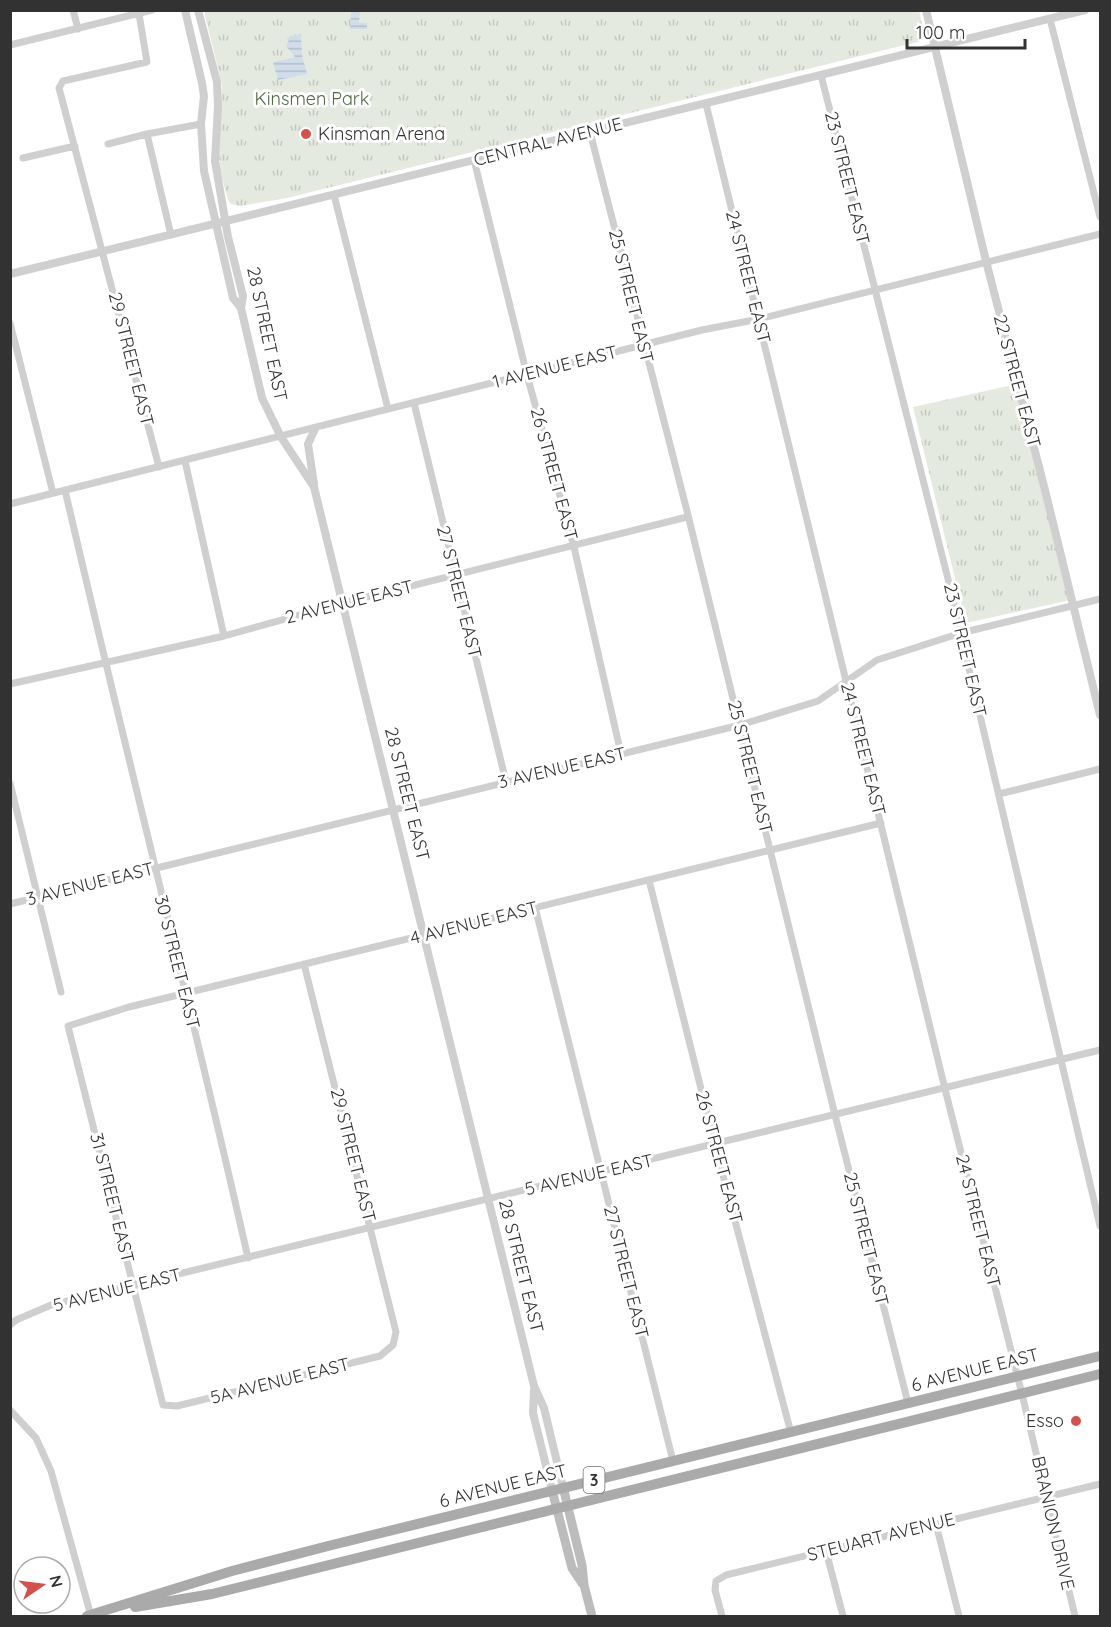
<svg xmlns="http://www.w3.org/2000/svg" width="1111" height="1627" viewBox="0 0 1111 1627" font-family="Quicksand,sans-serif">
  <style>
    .park { fill: url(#park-tufts) }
    .water { fill: url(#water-rules) }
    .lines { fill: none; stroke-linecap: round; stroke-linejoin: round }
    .minor { stroke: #cfcfcf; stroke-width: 7 }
    .tertiary { stroke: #cfcfcf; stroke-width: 8 }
    .secondary { stroke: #bcbcbc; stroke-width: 9 }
    .primary { stroke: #aaa; stroke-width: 10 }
    .poi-dot { fill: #d45049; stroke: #fff; stroke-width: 2 }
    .labels { text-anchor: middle; stroke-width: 6; stroke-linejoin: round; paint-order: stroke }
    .shield { fill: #fff; stroke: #707070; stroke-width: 1.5 }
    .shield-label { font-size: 16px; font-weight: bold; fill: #323232 }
    .park-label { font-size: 18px; fill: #516a43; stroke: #fff }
    .poi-label { font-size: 18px; fill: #323232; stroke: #fff; text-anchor: start }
    .street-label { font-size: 18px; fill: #323232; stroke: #fff }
  </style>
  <defs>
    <pattern id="park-tufts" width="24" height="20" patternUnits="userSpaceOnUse" patternTransform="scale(1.5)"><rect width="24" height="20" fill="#e4eadf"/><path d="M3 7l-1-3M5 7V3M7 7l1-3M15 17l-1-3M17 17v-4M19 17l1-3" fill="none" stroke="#c4c9c0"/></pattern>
    <pattern id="water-rules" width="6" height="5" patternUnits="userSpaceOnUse" patternTransform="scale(1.5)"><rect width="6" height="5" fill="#d1ddea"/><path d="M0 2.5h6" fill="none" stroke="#b4bec9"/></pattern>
  </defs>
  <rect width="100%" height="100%" fill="#fff"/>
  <path class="park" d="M919,10L924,34L921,41L287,198L240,206L231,204L228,200L220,170L219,154L222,85L204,11Z
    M1017,384L1071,600L966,623L913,407Z"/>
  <path class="water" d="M351,11H360L359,23H367V29H350Z
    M301,34L302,55L307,74L278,80L273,62L295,57L286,46L289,40L286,38Z"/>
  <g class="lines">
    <path class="minor" d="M73,10L78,29
      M139,14L147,62L63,81L59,88L159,467
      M1050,19L1100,217
      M10,45L152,10
      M821,75L947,575L1100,1226
      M706,104L945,1089L1022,1394L1075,1616
      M590,132L687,511L835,1115L908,1403
      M147,134L171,235
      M108,144L147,134L201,124
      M23,158L75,146
      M474,160L527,375L574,547L621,754
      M334,195L388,409
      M10,323L53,493
      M414,403L506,782
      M185,461L224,636
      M65,490C124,746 190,1001 248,1258
      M10,504L702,330L759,319L1100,234
      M10,684L224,636L343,603L687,517
      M10,783L61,992
      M999,794L1100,769
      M649,880L715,1145L791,1433
      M10,904L740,725L818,701L877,660L961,633L1100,599
      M535,907L673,1461
      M304,964L396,1332L393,1345L380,1356L177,1406L163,1405L68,1026L129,1007L881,823
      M10,1325L16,1320L51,1305L1100,1050
      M10,1410L36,1438L51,1471L91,1616
      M936,1524L959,1616
      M826,1551L843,1616
      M722,1616L715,1590L716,1581L726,1575L1100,1484"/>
    <path class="tertiary" d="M185,10L202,83L204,96L201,124L204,171L233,298L241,308
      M198,10L217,82L218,106L215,161L228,237L243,296L241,308L262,398L281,437L314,487L534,1386L544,1408L563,1487
      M926,10L986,261L1045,490L1100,715
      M10,274L1085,10
      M314,484L308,444L315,429
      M534,1390L533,1413L552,1490"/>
    <path class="secondary" d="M563,1487L582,1565L584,1585L592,1616
      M552,1490L572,1568L582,1583"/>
    <path class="primary" d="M135,1607L212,1594L1100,1374
      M87,1616L232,1571L328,1546L1100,1356"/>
  </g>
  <g class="poi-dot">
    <circle cx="306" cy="134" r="6"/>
    <circle cx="1076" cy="1421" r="6"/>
  </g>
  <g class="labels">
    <rect class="shield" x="583.5" y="1467" width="21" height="26" rx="4.5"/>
    <g class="shield-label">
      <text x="594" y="1486">3</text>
    </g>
    <g class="park-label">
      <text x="312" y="105">Kinsmen Park</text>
    </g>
    <g class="poi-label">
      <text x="318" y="140">Kinsman Arena</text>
      <text x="1064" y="1427" text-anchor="end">Esso</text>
    </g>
    <g class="street-label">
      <text transform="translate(548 142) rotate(-14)" y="6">CENTRAL AVENUE</text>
      <text transform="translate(847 178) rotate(76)" y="6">23 STREET EAST</text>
      <text transform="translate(748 277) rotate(76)" y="6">24 STREET EAST</text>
      <text transform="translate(631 296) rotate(76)" y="6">25 STREET EAST</text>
      <text transform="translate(267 334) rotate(78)" y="6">28 STREET EAST</text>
      <text transform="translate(131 359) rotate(76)" y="6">29 STREET EAST</text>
      <text transform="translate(555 367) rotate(-14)" y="6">1 AVENUE EAST</text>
      <text transform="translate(1017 381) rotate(75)" y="6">22 STREET EAST</text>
      <text transform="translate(554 474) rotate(75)" y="6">26 STREET EAST</text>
      <text transform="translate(459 592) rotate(76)" y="6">27 STREET EAST</text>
      <text transform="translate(349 602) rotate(-14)" y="6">2 AVENUE EAST</text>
      <text transform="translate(965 650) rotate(77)" y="6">23 STREET EAST</text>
      <text transform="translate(863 749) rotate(76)" y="6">24 STREET EAST</text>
      <text transform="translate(750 767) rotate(76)" y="6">25 STREET EAST</text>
      <text transform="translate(562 768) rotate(-13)" y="6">3 AVENUE EAST</text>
      <text transform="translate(407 794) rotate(76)" y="6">28 STREET EAST</text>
      <text transform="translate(90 884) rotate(-14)" y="6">3 AVENUE EAST</text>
      <text transform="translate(474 923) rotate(-14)" y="6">4 AVENUE EAST</text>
      <text transform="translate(177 962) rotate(76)" y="6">30 STREET EAST</text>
      <text transform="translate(353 1155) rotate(76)" y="6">29 STREET EAST</text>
      <text transform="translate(719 1157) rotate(75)" y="6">26 STREET EAST</text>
      <text transform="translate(589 1175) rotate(-13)" y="6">5 AVENUE EAST</text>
      <text transform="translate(112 1198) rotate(76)" y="6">31 STREET EAST</text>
      <text transform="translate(978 1221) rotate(76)" y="6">24 STREET EAST</text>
      <text transform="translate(866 1239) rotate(76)" y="6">25 STREET EAST</text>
      <text transform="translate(521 1266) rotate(76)" y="6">28 STREET EAST</text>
      <text transform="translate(626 1272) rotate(76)" y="6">27 STREET EAST</text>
      <text transform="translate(117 1290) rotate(-14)" y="6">5 AVENUE EAST</text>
      <text transform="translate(975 1370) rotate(-14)" y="6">6 AVENUE EAST</text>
      <text transform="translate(280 1381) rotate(-14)" y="6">5A AVENUE EAST</text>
      <text transform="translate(503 1486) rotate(-14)" y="6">6 AVENUE EAST</text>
      <text transform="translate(1053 1523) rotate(77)" y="6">BRANION DRIVE</text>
      <text transform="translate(881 1537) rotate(-14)" y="6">STEUART AVENUE</text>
    </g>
  </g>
  <rect width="1111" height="1627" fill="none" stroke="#323232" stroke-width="24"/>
  <g transform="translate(42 1585) rotate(76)"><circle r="28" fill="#ffffff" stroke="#adadad" stroke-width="1.5"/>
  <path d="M0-4.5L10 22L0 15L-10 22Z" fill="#d45049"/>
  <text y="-9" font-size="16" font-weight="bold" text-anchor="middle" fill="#323232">N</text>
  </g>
  <path d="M907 39v9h118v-9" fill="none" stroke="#323232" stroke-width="3"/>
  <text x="916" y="39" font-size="18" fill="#323232" stroke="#ffffff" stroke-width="4.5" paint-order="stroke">100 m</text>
</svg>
